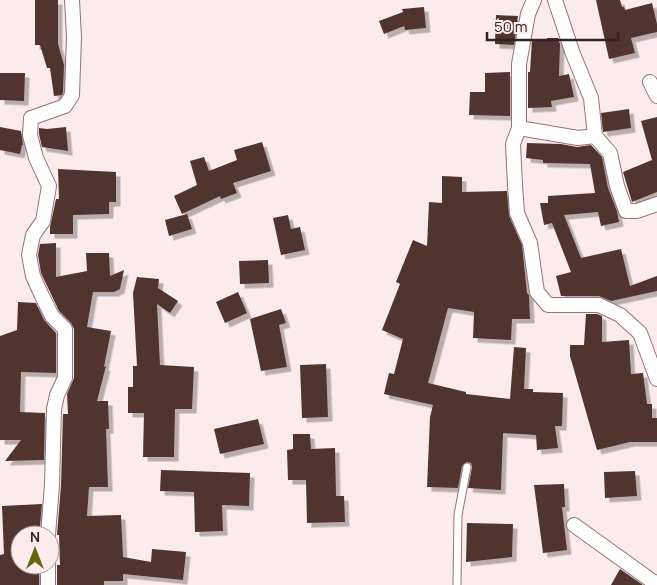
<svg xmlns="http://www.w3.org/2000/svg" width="657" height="585" viewBox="0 0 657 585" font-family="Manrope,sans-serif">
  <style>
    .building { fill: #50342e; filter: url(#shadow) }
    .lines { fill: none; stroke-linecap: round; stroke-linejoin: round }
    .service-casing { stroke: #967275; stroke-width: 9 }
    .minor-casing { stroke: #967275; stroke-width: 16 }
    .service { stroke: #fff; stroke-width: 7 }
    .minor { stroke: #fff; stroke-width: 14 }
  </style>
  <defs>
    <filter id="shadow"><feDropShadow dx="4.5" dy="4.5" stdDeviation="0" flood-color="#0004"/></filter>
  </defs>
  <rect width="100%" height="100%" fill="#fbebec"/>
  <path class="building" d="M35,0H58V44L64,65L63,92L62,95L54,96L50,68H47L40,45H35Z
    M596,0H620L622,7H624L625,10L652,3L657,24V32L631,38L635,53L609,59Z
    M424,7L426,28L405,30L404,26L384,34L379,21L403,12L402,9Z
    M496,15L518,16L514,45L495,44Z
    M547,38H558L560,44L559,76L569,74L574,97L551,101L552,107L528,108V72H530L532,39L547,40Z
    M510,72V116L469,115L470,92H485V73Z
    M0,73H25L24,101L0,100Z
    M629,109L631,128L603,132L601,113Z
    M657,117V192L632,202L623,172L652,160L641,121Z
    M0,127L21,131L23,145H22L20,154L0,150Z
    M66,127L68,151L42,147L39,134V128L47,129Z
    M262,142L271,171L233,183L237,193L221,199L220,196L182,214L174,196L197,185L190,161L204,157L209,171L237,160L234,150Z
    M527,143L561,144L577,147L591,145L602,157L608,188L617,211L619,222L601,226L598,212L564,215L581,258L621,249L630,286L657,276V291L611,301L599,296H561L556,276L571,272L552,223L544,225L540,203H548V196L595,193L590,164L543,163V160L526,158Z
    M58,169L116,172V202H109V214L73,215V234H50V227L56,199H59Z
    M442,176L462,177V192L507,191L509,216L522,245L527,293L529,295L530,319H512L511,340L473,338L474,312L448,308L428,383L466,392V394L510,399L514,347L526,348L524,389H533V392L563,393L562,426H555L558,448L537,450L536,435L503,433L501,490L468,488L472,467L471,463L467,462L462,466L458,488L427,487L430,417L433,405L384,394L389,373L394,374L403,339L382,330L400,284L396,282L413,240L427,246L429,202L442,203Z
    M187,214L192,229L169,236L165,220Z
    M288,215L291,229L300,227L305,250L281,255L273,218Z
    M56,243V277L87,271L86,253H109L110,276L124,270L120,289L114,292H93L87,327L111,331L104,367L106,366L97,401H108L109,429H106L108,487H89L87,516L121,515L123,557L151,562L152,549L186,552L183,580L123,574V581H104V585H57V565H60L59,535H57L61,485L63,414H68L67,394L74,378V329L71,323L59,311L41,273L38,255L40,244Z
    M268,260L269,283L240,284L239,261Z
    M137,277L159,279L158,288L178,301L170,313L157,304L160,365L194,367L192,409H175L174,457H143L144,413H128V387H133V366H137L133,293Z
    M238,292L247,313L225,323L216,302Z
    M18,302L36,303L44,320L56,333V373L21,372L20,412L45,413L44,460L5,461L21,440H0V336L17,330Z
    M281,309L286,323L279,325L287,367L261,371L250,319Z
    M586,314H597L602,316V342L629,340L631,374L643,373L647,404H652V418H657V442H630L597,450L570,356V345H584Z
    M326,364L328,417L302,418L300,365Z
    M258,419L264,444L220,454L214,429Z
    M293,434H310L311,449L335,448L336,496H344L345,522L307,523L306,480H288L287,450L293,449Z
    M161,470L250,473L249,506L222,505L223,531L195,532L194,492L160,491Z
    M635,471L637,496L605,498L604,472Z
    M564,484L565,507H562L567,550L543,553L534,485Z
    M42,504L39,535H20V565H39V585H0V555L4,554L2,506Z
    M467,523L513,524L512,557L466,562Z
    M620,569L643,585H611Z"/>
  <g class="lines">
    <defs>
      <path id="service" d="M457,585L458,515L467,467"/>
      <path id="minor" d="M534,0L528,14L519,64V128L513,144L515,185L517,213L530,243L537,292L548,305H599L620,315L640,333L657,379
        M555,0L573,54L591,98L595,136
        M650,82L657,96
        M519,128L578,138L595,136L610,153L617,186L626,211H637L657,204
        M574,525L652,581L657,583
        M48,535L52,485L54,409L57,395L65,378V329L52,316L42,296L33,276L29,255L33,235L43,221L49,186L36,158L30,135L31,118L65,106L72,95L74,37L72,0
        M48,585V565"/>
    </defs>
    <use href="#service" class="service-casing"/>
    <use href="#minor" class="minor-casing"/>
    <use href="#service" class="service"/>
    <use href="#minor" class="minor"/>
  </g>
  <g transform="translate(35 550)"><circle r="24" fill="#fbebec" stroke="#ab9b9c"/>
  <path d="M0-4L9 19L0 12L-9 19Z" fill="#60690c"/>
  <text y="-8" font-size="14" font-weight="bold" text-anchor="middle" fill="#322324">N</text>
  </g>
  <path d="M487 32v8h131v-8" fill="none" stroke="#322324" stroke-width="2.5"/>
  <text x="494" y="32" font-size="15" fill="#322324" stroke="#fbebec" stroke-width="4" paint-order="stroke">50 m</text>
</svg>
